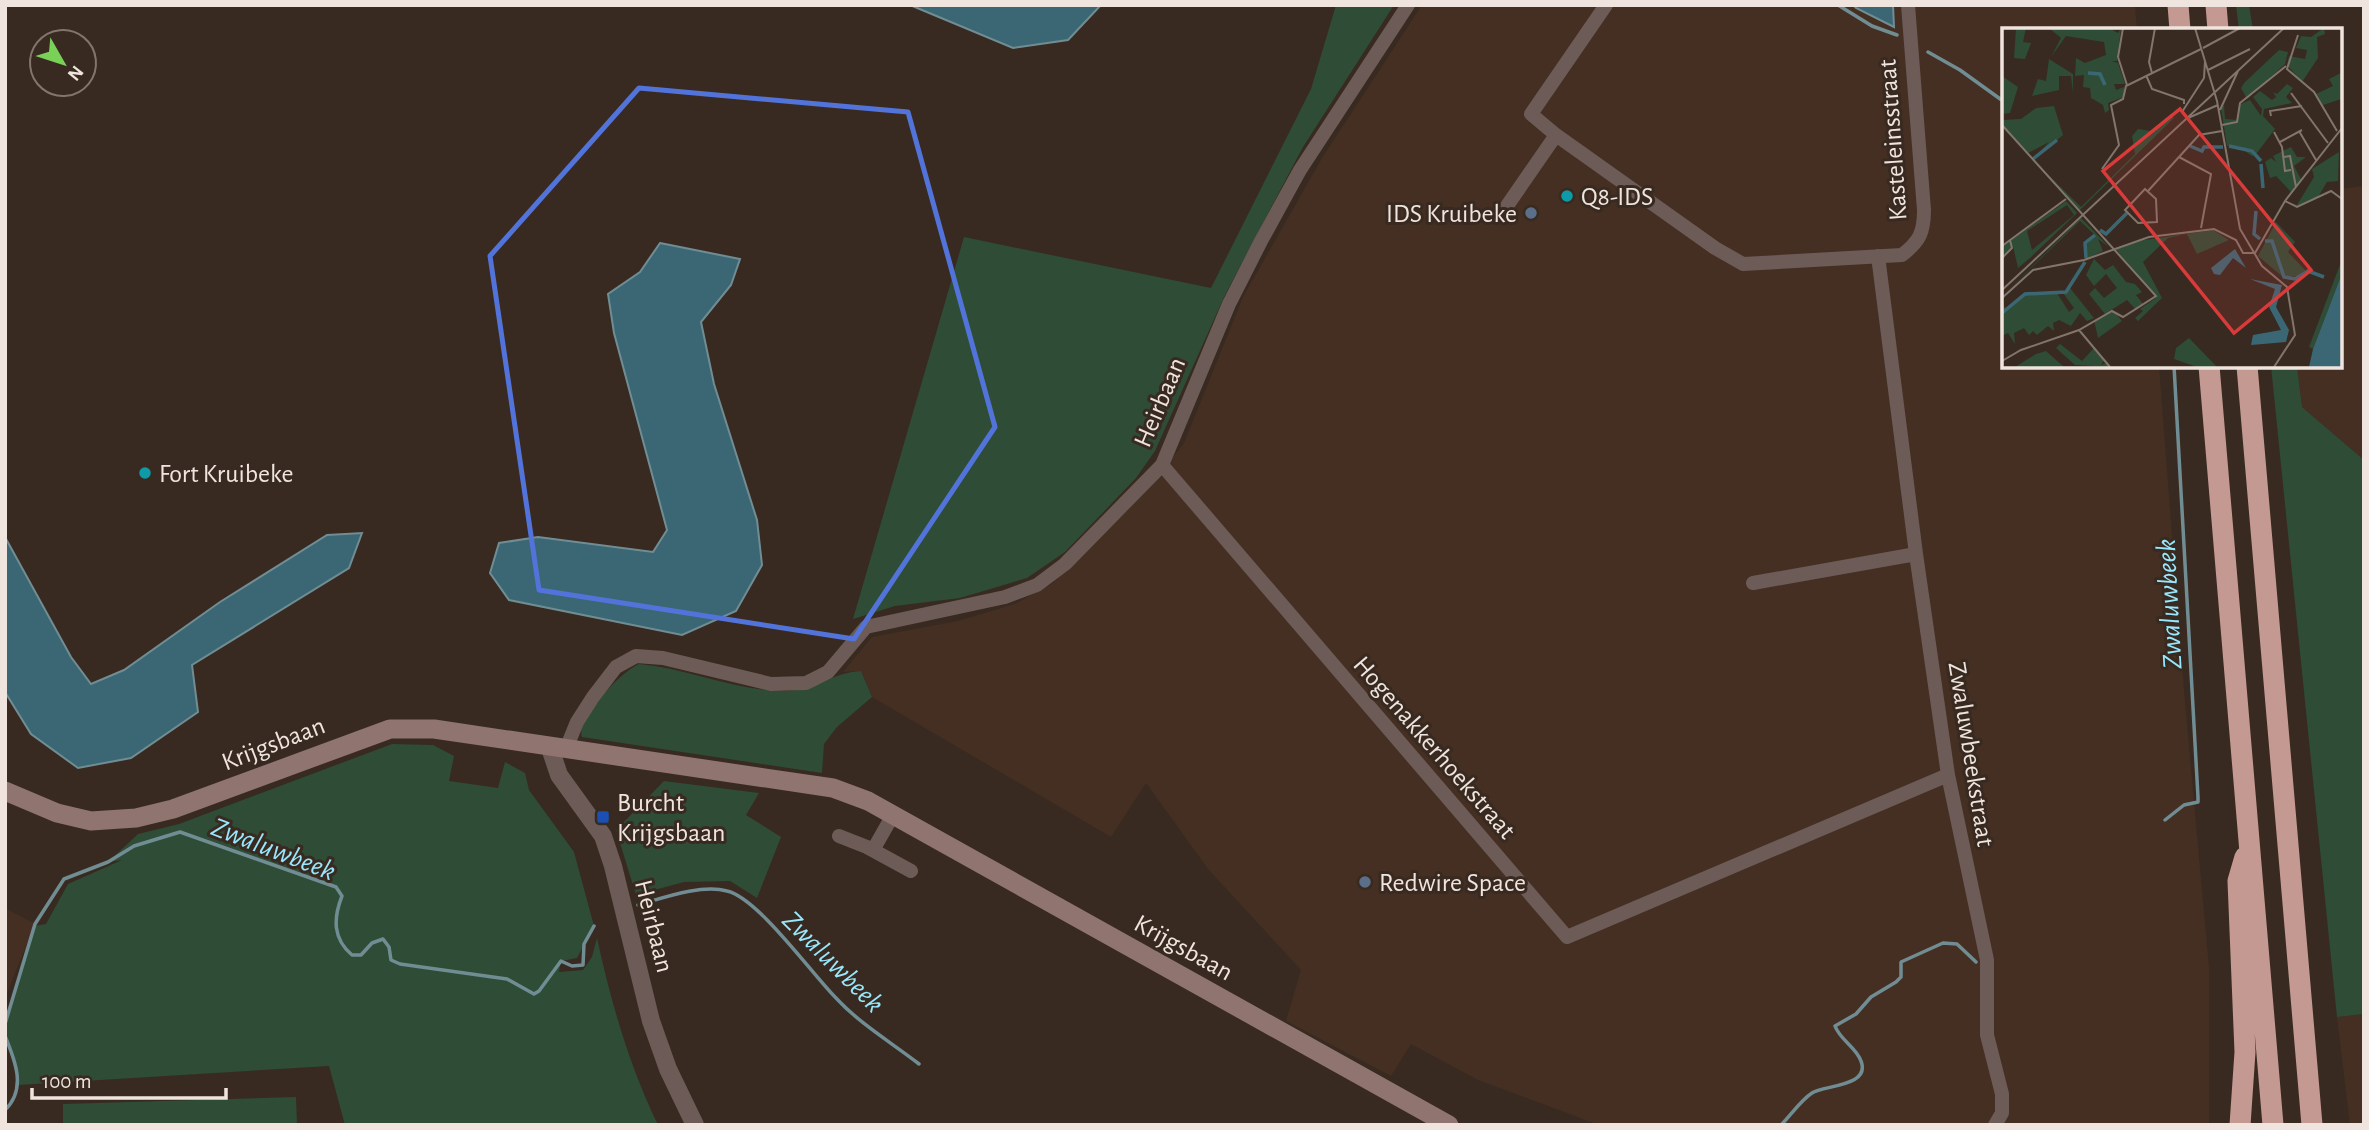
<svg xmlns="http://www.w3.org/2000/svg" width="2369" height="1130" viewBox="0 0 2369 1130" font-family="'Alegreya Sans',sans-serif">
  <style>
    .built { fill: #442f22 }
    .green { fill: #2f4c36 }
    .water { fill: #3b6774; stroke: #718d94; stroke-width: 2 }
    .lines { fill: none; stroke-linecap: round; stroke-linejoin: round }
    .stream { stroke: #718d94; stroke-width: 3.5 }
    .minor { stroke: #6d5b58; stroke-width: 14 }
    .tertiary { stroke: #6d5b58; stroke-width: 18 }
    .secondary { stroke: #907470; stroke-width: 19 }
    .motorway { stroke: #c49992; stroke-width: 21 }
    .marked { fill: none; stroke: #5274da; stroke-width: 5; stroke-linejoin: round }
    .culture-dot { fill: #0f9aa8; stroke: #382a20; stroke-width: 2.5 }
    .service-dot { fill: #5c6f8a; stroke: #382a20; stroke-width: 2.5 }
    .transit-dot { fill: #1a4fb4; stroke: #382a20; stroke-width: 2.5 }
    .labels { text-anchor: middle; stroke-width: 6; stroke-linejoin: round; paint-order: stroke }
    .street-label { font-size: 26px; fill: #efe5de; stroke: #382a20 }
    .poi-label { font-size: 26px; fill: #efe5de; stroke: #382a20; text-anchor: start }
    .water-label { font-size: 28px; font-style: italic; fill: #98e7fd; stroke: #382a20 }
    .inset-river { fill: none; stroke: #3b6774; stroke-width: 3.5 }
    .inset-road { fill: none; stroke: #81756c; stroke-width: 2 }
    .view { fill: #d83b3a; fill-opacity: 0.15; stroke: #d83b3a; stroke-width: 3.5 }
    .inset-edge { fill: none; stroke: #efe5de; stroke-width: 3.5 }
  </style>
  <rect width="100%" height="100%" fill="#382a20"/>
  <path class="built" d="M1422,5H2135L2137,30H2003V366H2159L2184,691L2209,967V1125H1599L1478,1080L1411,1044L1391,1076L1286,1021L1301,970L1208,869L1146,783L1111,837L872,697L861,671L843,672L872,637L958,621L1015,604L1053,583L1149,487L1184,443L1243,297L1322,158Z
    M2364,186V460L2302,407L2297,366H2339V189Z
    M5,908L35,924L5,998Z
    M2364,1014V1125H2350L2337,1017Z"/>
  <path class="green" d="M1336,5H1394L1303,147L1225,295L1155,451L1136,478L1065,552L1027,578L960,598L895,606L853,619L964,237L1211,288L1311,89Z
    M2236,5H2249L2253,30H2239Z
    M2271,366H2297L2302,407L2364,460V1014L2337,1017Z
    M639,664C687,668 735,691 784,691C816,691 833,672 861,671L872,697L837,727L824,744L822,773L582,737C575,719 622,671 639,664Z
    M392,744L433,745L454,756L449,781L498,788L505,762L525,773L529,790L574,852L594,926L577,958L561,961L559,972L583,970L592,957L597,938C611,1002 629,1065 658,1125H345L329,1066L18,1085C15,1064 5,1044 5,1024L34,926L46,924L68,884L122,860L108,862L138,834L179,824Z
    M664,781L759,793L746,815L781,837L757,898L730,881L684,882L636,895L616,830Z
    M296,1097L297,1125H63V1104Z"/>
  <path class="water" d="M910,5H1101L1068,40L1013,48Z
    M1853,5H1893L1894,27L1856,8Z
    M660,243L740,259L731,285L701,322L714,384L757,520L762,565L736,611L682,635L509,600L490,573L499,543L538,537L653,552L667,530L614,333L608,294L640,272Z
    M362,533L349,568L192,665L198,712L131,758L78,768L31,734L5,692V537L71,657L91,684L124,670L220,602L327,535Z"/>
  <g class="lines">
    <path class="stream" d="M1838,5L1872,26L1897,35
      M1928,52L1960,70L2003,101
      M2165,820L2184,805L2198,802V797L2174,366
      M638,905C663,898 701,884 727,891C758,898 812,974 836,998C860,1024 892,1043 919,1064
      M5,1024L35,924L64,879L108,862L134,846L180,832L336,887L342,896C333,919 333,939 352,955H361L372,943L383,939L389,947L391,960L400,964L507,979L534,994L539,991L561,961L572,966L583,965L584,944L594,926
      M5,1036C15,1060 27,1089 5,1110
      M1781,1125C1791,1115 1801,1100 1812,1093C1823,1085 1871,1087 1861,1061C1856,1047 1840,1040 1835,1026L1856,1014L1871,997L1896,982L1901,977V962L1943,943L1957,944L1976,962"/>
    <path class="minor" d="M1606,5L1531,114L1556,135L1715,248L1743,264L1902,255C1920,241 1924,232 1924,210L1908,5
      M1500,216L1556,135
      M1878,256L1916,554L1948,775L1987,960V1035L2002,1094V1113L1995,1125
      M1162,465L1567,937L1948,775
      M1753,583L1916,554
      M566,749L577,722L593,697L616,667L636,656L663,658L771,684L806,683L828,672L866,627L1005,597L1037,585L1065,564L1162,465L1229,304L1261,241L1300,170L1408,5
      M839,836L867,847L911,871
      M873,850L893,815"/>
    <path class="tertiary" d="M550,748L559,775L603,836L613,866L651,1021L668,1069L695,1125"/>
    <path class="secondary" d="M5,791L57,813L91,821L136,818L173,809L390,729H434L833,788L868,801L1449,1125"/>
    <path class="motorway" d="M2178,5L2180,30
      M2216,5L2218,30
      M2209,366L2273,1125
      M2247,366L2312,1125
      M2240,1125L2245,1052L2238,881L2245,857"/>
  </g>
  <path class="marked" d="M639,88L908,112L995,427L854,639L539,590L490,256Z"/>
  <g class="culture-dot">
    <circle cx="1567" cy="196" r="7"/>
    <circle cx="145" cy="473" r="7"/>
  </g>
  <g class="service-dot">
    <circle cx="1531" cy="213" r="7"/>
    <circle cx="1365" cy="882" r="7"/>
  </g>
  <rect class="transit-dot" x="596" y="810" width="14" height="14" rx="3.5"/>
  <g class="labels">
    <g class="street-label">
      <text transform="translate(1892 140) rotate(-94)" y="9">Kasteleinsstraat</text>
      <text transform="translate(1159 402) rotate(-67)" y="9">Heirbaan</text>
      <text transform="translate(273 743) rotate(-21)" y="9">Krijgsbaan</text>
      <text transform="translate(1435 747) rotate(49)" y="9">Hogenakkerhoekstraat</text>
      <text transform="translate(1972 754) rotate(81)" y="9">Zwaluwbeekstraat</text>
      <text transform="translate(655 926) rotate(76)" y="9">Heirbaan</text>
      <text transform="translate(1184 947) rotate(29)" y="9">Krijgsbaan</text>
    </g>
    <g class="poi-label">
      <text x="1581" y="205">Q8-IDS</text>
      <text x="1517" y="222" text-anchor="end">IDS Kruibeke</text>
      <text x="159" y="482">Fort Kruibeke</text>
      <text x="617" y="811">Burcht<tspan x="617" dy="30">Krijgsbaan</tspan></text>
      <text x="1379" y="891">Redwire Space</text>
    </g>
    <g class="water-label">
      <text transform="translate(2168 604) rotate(-93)" y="10">Zwaluwbeek</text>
      <text transform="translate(274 848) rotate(21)" y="10">Zwaluwbeek</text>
      <text transform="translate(834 961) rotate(45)" y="10">Zwaluwbeek</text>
    </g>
  </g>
  <g transform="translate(2002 28)">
    <rect width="340" height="340" fill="#382a20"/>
    <path d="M14,0H24L21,14L29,15L23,31L12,30ZM47,0H107L116,5L119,0L115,33H109L116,35L123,56H112L114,62L122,59V69L106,75L107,82L103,85L101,77L89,70L88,60L81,59L82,47L73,48L74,30L83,35L104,27L102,14L64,8L49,29L59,10ZM322,0L323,6L315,9L316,30L300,54L285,37L287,28L303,31L305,22L294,20L299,8L309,9ZM277,22L286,24L283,36L245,71L239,60L243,54ZM47,31L71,46V64L69,48H57V62L30,68L36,51L44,53ZM339,45V71L321,77L314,66L331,58L327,51ZM0,48L16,59L8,85L0,86ZM285,56L291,60L284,69L290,75L262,81L261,88L273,101L255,125L250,128L236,118H225L219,80L222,77L223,91L235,92L239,76L248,72L259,88L260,81L251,69L258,63L270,72L274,69L271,64L275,66ZM52,78L61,107L31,132L79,179L133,126L130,108L136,101L149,103L169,86L172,90L77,183L30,132L47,114L26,125L0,96V92L19,91L34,80ZM289,119L295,129H304L292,138L299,151L289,164L274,148L268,150L263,134L269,130L274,134L271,128ZM337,124L336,153L325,154L316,169L296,178L286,174L295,177L312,149L310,141ZM64,173L75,185L28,230L16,240L11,218L0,230V219ZM65,177L72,187L30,222L25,203ZM79,190L107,219L96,211L101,223L84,231V214L93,207L78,193L0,268ZM274,194L293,214L286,224L305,244L302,248L281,249L256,228ZM211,202L227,212L195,226L185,206L166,210L141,234L160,270L136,293L133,290L141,283L138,281L154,270L113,220L136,213ZM92,231L103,242L111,237L124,254L133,256L140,264L134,267L141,276L134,282L125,272L103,286L87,266L93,260L102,270L115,260L104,246L92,258L84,247ZM339,234V248L311,321L307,319ZM68,260L92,290L85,293L78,285L69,298L57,292L51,295L52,303L46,298L35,307L31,303L27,307L22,300L12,305L13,316L6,305L0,308V276L5,282L24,266L55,265L67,284L72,280L61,265ZM112,283L120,293L96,310L92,292ZM187,310L215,339H195L172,331L174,320ZM58,316L80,333L92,320L102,332L99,337L104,335L107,339L73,337L54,320ZM44,323L62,339H13L34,326Z" fill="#2f4c36" fill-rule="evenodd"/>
    <path d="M233,221L244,240L231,230L218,247L212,246L209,240ZM339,248V339H307L311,321ZM248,251L280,257L274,279L287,302L284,314L249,317L251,307L279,302L267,279L273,261Z" fill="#3b6774"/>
    <path class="inset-river" d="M86,45L98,46L103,57M188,118L200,123L202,119H221M227,118L250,123L259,133M31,131L55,112M259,136L261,160M254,183L252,206L258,211M98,202L104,206L125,185M263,213H270L282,249L293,251L306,243L322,249M84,230L83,215L93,207M0,285L23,266L64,264L83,234M333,339L340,319"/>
    <path class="inset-road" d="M121,0L116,29L125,57M193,0L215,73L238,201L260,238L285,259L293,307L272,339M296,7L285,41L312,64L335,103M201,20L238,0M206,42L248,21M150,45L147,34L153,0M144,47L150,61L182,72V76M289,65L326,115M218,82L236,43M180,84L202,50L203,33M269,88L268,83L300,78M186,90L216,77M0,97L154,268L121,289L110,283L77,302L19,322L0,333M220,97L235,94L238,75L284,38M297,103L314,132M272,104L280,119L283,143L289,142M278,114L300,102M177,129L209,146L199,200M282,129L288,128L294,159M100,141L117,117L109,77L121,71L124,58L199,21M143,161L154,171L155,194L136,195L123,182ZM146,163L197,107L220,103M283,173L295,179L329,163L340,171M0,218L64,171M253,225L283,173L340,100M0,230L10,220L8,212M0,262L282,0M0,270L31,242L82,232L147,209L212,201L234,212L241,225H252M77,302L108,339"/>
    <path class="view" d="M178,81L309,242L232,305L101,143Z"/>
    <rect width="340" height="340" class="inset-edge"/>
  </g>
  <rect width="2369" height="1130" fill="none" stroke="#efe5de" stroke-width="14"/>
  <g transform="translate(63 63) rotate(129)"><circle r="33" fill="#382a20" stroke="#81756c" stroke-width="2"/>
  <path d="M0-5L12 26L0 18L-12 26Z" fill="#79d157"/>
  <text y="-10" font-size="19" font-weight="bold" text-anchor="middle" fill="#efe5de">N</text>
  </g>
  <path d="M32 1088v10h194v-10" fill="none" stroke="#efe5de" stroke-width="3.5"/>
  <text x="42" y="1088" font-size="21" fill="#efe5de" stroke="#382a20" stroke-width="5" paint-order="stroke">100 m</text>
</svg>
